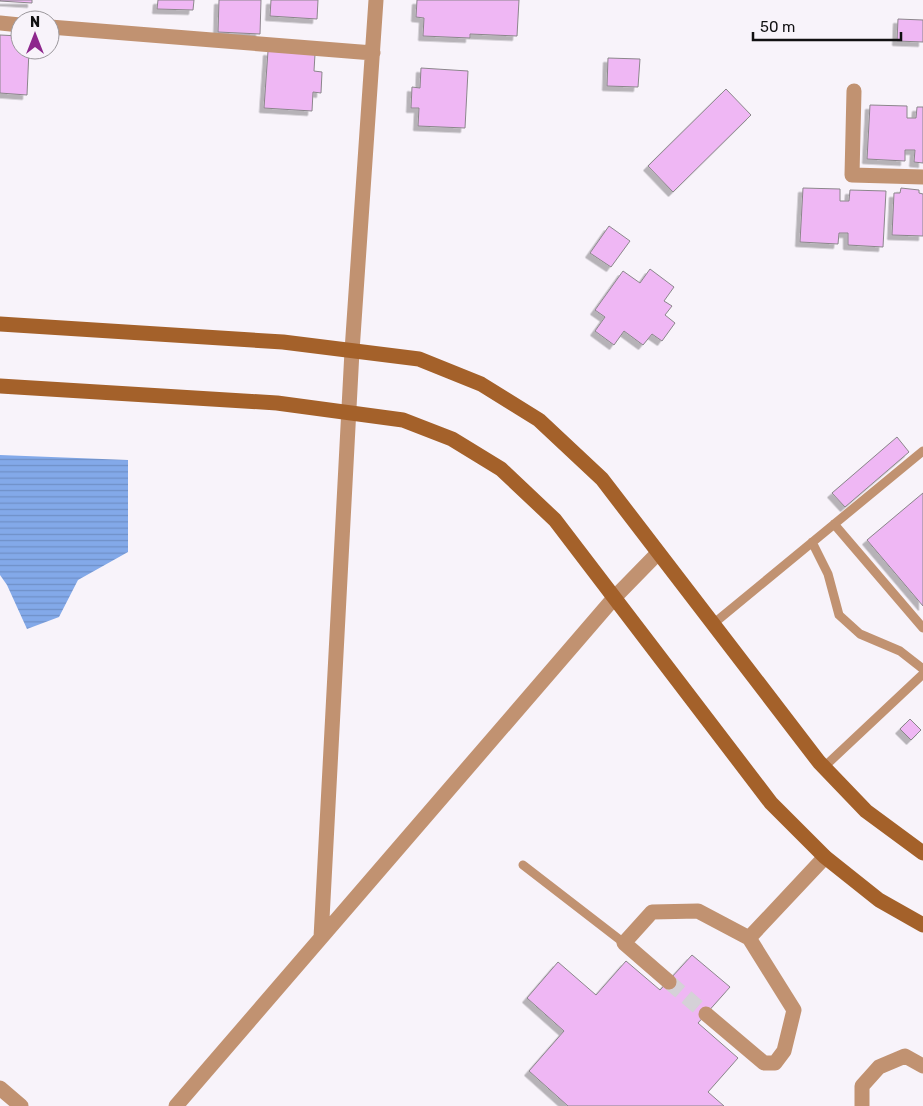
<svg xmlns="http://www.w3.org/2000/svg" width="923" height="1106" viewBox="0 0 923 1106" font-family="Rubik,sans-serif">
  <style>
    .water { fill: url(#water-rules) }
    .building { fill: #efb7f4; stroke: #8b868b; filter: url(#shadow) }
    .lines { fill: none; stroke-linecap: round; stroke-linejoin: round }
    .street-tunnel { stroke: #d5d1d7; stroke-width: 15; stroke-dasharray: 15 8; stroke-linecap: butt }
    .lane { stroke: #c19271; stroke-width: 9 }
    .street { stroke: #c19271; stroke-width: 15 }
    .secondary { stroke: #a4612a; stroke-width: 15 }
  </style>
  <defs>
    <pattern id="water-rules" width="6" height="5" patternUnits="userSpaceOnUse" patternTransform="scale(1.25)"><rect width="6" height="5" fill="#83a9e9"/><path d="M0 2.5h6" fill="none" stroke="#7090c7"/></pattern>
    <filter id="shadow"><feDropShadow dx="-4.5" dy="4.5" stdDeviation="0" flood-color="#0004"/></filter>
  </defs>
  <rect width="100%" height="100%" fill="#f8f3fa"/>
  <path class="water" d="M0,455L128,460V552L78,580L59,617L27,629L7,585L0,575Z"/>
  <path class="building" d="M0,0H32V3L0,1Z
    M158,0H194L193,10L157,9Z
    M219,0H261L260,34L218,32Z
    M271,0H318L317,19L270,16Z
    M417,0H519L517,36L470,34V38L423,36L424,18L416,17Z
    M898,19L923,20V42L897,41Z
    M0,35L20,36V50H29L27,95L0,93Z
    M268,51L315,54L314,71L322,72L321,93L313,92L312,111L264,108Z
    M608,58L640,59L638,87L607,86Z
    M421,68L468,71L465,128L418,126L419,108H411L412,87L420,88Z
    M726,89L751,115L673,192L648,166Z
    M870,105L907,106V118H916L917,107H923V163L914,162L915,150H905V161L867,159Z
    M803,188L840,189V201H849L850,190L886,191L883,247L848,245V233H839L838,244L800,242Z
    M901,188L919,190V193L923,194V236L892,235L894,193H900Z
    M609,226L630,241L611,267L590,253Z
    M650,269L674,287L664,301L672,306L665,315L675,323L662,341L652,334L643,345L624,331L614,345L595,331L605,317L595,310L623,271L640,283Z
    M897,437L909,452L845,507L832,493Z
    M923,493V606L867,540Z
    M910,719L921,730L911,740L900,729Z
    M692,955L730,987L698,1023L738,1058L708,1092L724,1106H568L529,1071L564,1031L527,998L558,962L596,995L626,961L660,990Z"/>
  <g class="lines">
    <path class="street-tunnel" d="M669,982L706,1014"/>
    <path class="lane" d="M834,524L923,628
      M812,542L828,574L839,615L860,634L900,651L923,669
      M713,624L923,451
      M824,767L923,674
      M523,865L624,943"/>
    <path class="street" d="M0,23L20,25
      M50,27L373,53
      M854,91L852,175L923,177
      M321,938L352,351L376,0
      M749,938L825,857
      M669,982L624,943L652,912L698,911L749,938L794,1010L784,1051L775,1063H764L706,1014
      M0,1088L21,1106
      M176,1106L614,598L658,553
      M862,1106V1086L879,1067L905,1056L923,1066"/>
    <path class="secondary" d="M0,324L283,342L419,359L481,384L539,420L602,479L819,762L866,811L923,853
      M0,386L277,403L403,420L452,439L501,469L555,520L771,803L825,857L879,900L923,925"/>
  </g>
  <g transform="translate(35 35)"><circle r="24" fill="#f8f3fa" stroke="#9c989d"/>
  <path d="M0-4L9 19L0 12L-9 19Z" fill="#8e278d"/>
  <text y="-8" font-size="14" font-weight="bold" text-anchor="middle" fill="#111012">N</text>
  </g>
  <path d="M753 32v8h148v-8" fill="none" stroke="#111012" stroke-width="2.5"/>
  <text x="760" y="32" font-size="15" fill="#111012" stroke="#f8f3fa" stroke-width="4" paint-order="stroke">50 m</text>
</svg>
